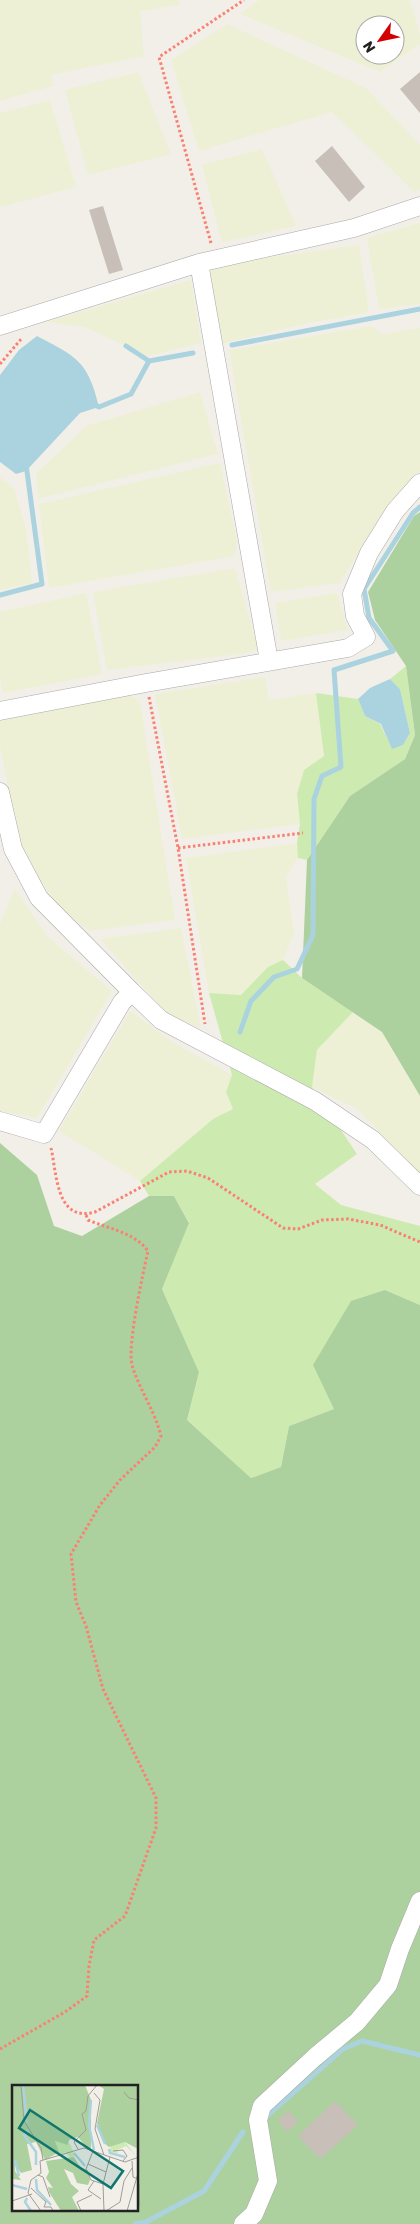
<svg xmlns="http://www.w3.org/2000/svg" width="420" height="2224" viewBox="0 0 420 2224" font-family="Rubik,sans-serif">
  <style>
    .farmland { fill: #eef0d5; fill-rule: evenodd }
    .grass { fill: #cdebb0 }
    .forest { fill: #add19e; fill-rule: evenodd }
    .water { fill: #aad3df }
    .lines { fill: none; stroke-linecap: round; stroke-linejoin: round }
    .stream { stroke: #aad3df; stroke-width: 5 }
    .building { fill: #c7bfb8 }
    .minor-casing { stroke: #a9a9a9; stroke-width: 19 }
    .path { stroke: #fa8072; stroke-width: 3; stroke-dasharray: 2.5 2.5; stroke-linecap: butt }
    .minor { stroke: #fff; stroke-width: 18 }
    .inset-river { fill: none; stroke: #aad3df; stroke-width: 2.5 }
    .inset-road { fill: none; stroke: #9f9d99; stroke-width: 1 }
    .view { fill: #0f766e; fill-opacity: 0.15; stroke: #0f766e; stroke-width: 2.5 }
    .inset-edge { fill: none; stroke: #222; stroke-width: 2.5 }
  </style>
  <rect width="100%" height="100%" fill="#f2efe9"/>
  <path class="farmland" d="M0,0H179L180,5L140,11L144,56L51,75L53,86L0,101Z
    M259,0H410L420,35V44L380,72L240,14ZM365,25H395V55H365Z
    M227,24L366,88L420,145V189L414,192L332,112L199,151L171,60Z
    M138,72L171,154L88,175L65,90Z
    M50,100L76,187L0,207V113Z
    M262,149L296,226L222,242L202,165Z
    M420,223V304L379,309L367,238Z
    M359,245L369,312L314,322L220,344L208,270L230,263Z
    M191,280L201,343L148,356L84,327L46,322Z
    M371,326L382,334L420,328V471L381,516L340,583L271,592L229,350Z
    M200,392L218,454L38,499L36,474L86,426Z
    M220,463L237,542L235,556L49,588L39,504Z
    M0,477L14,488L26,529L32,583L0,590Z
    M235,568L258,648L249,653L107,670L93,592Z
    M86,593L102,674L3,693L0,678V612Z
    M337,593L348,630L281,641L275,603Z
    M265,677L269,700L316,693L324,756L297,794L300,824L182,839L155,694Z
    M130,695L140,702L175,920L89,931L56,903L38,878L19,840L0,747V721Z
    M297,843L298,858L286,876L294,934L283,960L268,967L241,995L209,993L186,858Z
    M15,889L48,937L112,991L37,1118L0,1111V924Z
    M181,928L201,1028L169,1016L100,939Z
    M130,1011L174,1043L232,1075L226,1092L233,1109L213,1119L140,1181L59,1131Z
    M353,1012L382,1032L420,1096V1174L357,1109L312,1087L317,1050Z"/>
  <path class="grass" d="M406,666L415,735L405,759L350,796L307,860L298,858L297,843L300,824L297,794L304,770L324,756L316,693L358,699L365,716L380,724L392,748L403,745L410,733L400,689L390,679Z
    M283,960L302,978L353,1012L317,1050L312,1087L357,1154L315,1184L341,1205L420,1226V1305L385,1290L334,1409L289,1426L281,1467L251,1478L187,1420L199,1372L162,1289L189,1222L174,1196H149L140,1181L213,1119L233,1109L226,1092L232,1075L209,993L241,995L268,967Z"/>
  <path class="forest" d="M420,512V1096L382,1032L302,978L307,860L350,796L405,759L415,735L406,666L375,620L368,592L414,516Z
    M0,1143L37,1175L54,1226L82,1236L149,1196H174L189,1223L162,1289L199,1372L187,1420L251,1478L281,1467L289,1426L334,1409L313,1365L351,1301L385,1290L420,1305V2224H0ZM14,2086H138V2210H14Z"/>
  <path class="water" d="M37,336C77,357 88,361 99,407L80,413L26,471L16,474L0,462V375L19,350Z
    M390,679L400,689L410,733L403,745L392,749L381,724L365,716L358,699L370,688Z"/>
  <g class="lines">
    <path class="stream" d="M232,345L420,309
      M126,346L149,361L193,353
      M93,404L99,407L131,394L149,361
      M0,595L42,584L26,464
      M240,1032L251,1001L274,977L297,969L313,935L314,799L322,776L341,767L334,670L393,651L369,618L364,589L413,513L420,507
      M266,2117L343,2049L362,2041L420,2055
      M135,2224L146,2222L204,2191L243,2132"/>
  </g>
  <path class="building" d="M420,72V113L400,89Z
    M332,146L365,187L349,202L315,161Z
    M103,206L123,270L109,274L89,210Z
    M335,2101L358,2125L320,2159L298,2136Z
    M289,2111L298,2122L287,2132L278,2120Z"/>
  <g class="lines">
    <defs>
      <path id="minor" d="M199,263L269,661
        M0,326L199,263L354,228L420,206
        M0,711L146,683L348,648L366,637L355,616L352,594L369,553L395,511L420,483
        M0,792L13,849L39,898L132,992L161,1020L315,1101L373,1140L420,1186
        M0,1121L44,1134L122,1002L132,992
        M243,2224L254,2214L268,2181L258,2120L262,2106L315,2057L357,2022L388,1985L400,1949L420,1901"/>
    </defs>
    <use href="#minor" class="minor-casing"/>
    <path class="path" d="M211,243L159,57L244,0
      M0,364L22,338
      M149,697L178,848L205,1024
      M178,848L303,833
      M51,1148C57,1174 56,1223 95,1212L169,1172L187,1171L208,1178L283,1228L298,1229L322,1220L348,1219L380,1225L420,1242
      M0,2049L65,2012L87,1996L89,1966L94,1940L125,1916L156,1828V1798L103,1689L86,1626L76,1602L71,1554L100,1505L120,1480L155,1447L161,1436C155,1411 139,1389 132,1365C127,1346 143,1273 148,1251C134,1232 109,1229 88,1220L86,1215"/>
    <use href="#minor" class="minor"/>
  </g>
  <g transform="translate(12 2085)">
    <rect width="126" height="126" fill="#f2efe9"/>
    <path d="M46,55L58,59L63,71L59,73L53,67L48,70L45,68L42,58ZM113,57L124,71L114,61L105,65L106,68L97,67L100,59Z" fill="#cdebb0"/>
    <path d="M0,0H73L79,15V63L74,62L66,52L57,55L56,60L43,56L47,67L33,75L24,57L15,59L20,85L9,88L3,80V86L9,95L0,94ZM86,0H126V64L113,57L97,62L92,58L85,38L92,4ZM62,72L69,83L76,85L78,95L76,100L65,98L61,88L52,84L59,99L67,106L60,112L67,126H49L37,107L36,102L41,103L34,93L37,87L34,76Z" fill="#add19e"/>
    <path class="inset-river" d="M11,0L15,38M79,15L77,40L82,65M85,40L93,59M16,45L12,50L24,67V80M97,64L98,68L113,72M62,68L73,81M3,75L7,91M24,94L25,105L39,120M0,100L15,104M15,113L13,117L19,126"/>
    <path class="inset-road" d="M9,0L12,36L29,63L31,75M112,7L117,13L127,15M82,8L88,15L83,44L92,70M66,64L62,57L74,45L70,29L74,26L76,11L85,0M81,66L74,84L79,95L91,99M101,66L111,65L115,71L111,76M120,76L121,92L126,94M76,79L94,87M26,90L31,92L38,112M82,96L76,105L89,114M127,99V121M19,103L34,117L32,122H39L41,126M0,116L20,109M29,126L16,108L19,95L29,88L28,76L72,63L113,77L127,72M69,126L65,117L80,110M92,126L91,99L98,72M94,126L108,117L112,96L120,83M115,126L127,85"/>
    <path class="view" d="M18,25L111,86L99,103L7,43Z"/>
    <rect width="126" height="126" class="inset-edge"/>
  </g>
  <g transform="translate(380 40) rotate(237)"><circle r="24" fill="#ffffff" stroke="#a7a7a7"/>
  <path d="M0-4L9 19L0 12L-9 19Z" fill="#d40000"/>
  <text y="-8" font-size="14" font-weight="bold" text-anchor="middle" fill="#222222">N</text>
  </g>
</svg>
